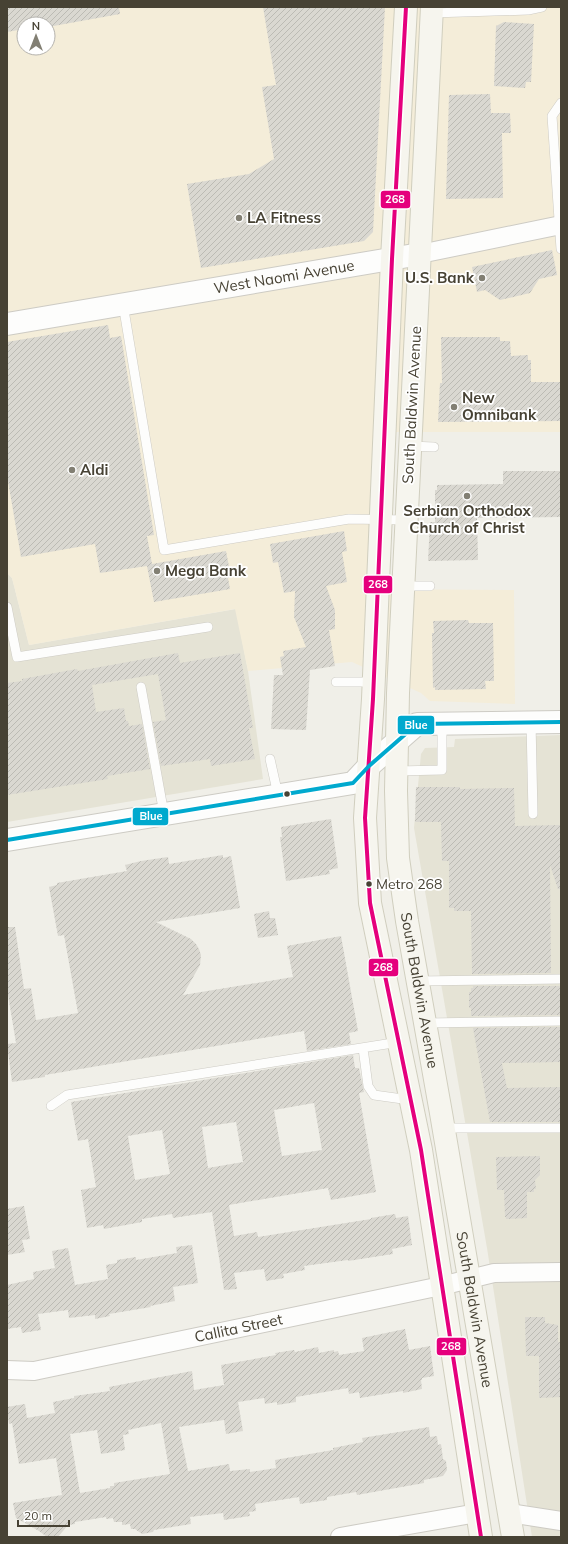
<svg xmlns="http://www.w3.org/2000/svg" width="568" height="1544" viewBox="0 0 568 1544" font-family="Mulish,sans-serif">
  <style>
    .residential { fill: #e5e3d5 }
    .commercial { fill: #f4edd9; fill-rule: evenodd }
    .building { fill: url(#building-hatch); fill-rule: evenodd }
    .lines { fill: none; stroke-linecap: round; stroke-linejoin: round }
    .service-casing { stroke: #cdcbc4; stroke-width: 10 }
    .minor-casing { stroke: #cdcbc4; stroke-width: 20 }
    .tertiary-casing { stroke: #cdcbc4; stroke-width: 24 }
    .secondary-casing { stroke: #d0cebe; stroke-width: 24 }
    .service { stroke: #fdfdfc; stroke-width: 9 }
    .minor { stroke: #fdfdfc; stroke-width: 18 }
    .tertiary { stroke: #fdfdfc; stroke-width: 22 }
    .secondary { stroke: #f6f5ee; stroke-width: 22 }
    .bus-1-casing { stroke: #fff; stroke-width: 7 }
    .bus-2-casing { stroke: #fff; stroke-width: 7 }
    .bus-1 { stroke: #e5007d; stroke-width: 4 }
    .bus-2 { stroke: #00a9ce; stroke-width: 4 }
    .poi-dot { fill: #827f73; stroke: #fff; stroke-width: 1.5 }
    .bus-dot { fill: #474234; stroke: #fff; stroke-width: 1.5 }
    .labels { text-anchor: middle; stroke-width: 3.5; stroke-linejoin: round; paint-order: stroke }
    .bus-label { font-size: 14px; fill: #474234; stroke: #fff; text-anchor: start }
    .poi-label { font-size: 15px; font-weight: bold; fill: #474234; stroke: #fff; text-anchor: start }
    .street-label { font-size: 15px; fill: #474234; stroke: #fff }
    .line-badge { stroke: #fff; stroke-width: 1.5 }
    .badge-label { font-size: 11px; text-anchor: middle; font-weight: bold; fill: #fff }
  </style>
  <defs>
    <pattern id="building-hatch" width="6" height="6" patternUnits="userSpaceOnUse"><rect width="6" height="6" fill="#dad8d1"/><path d="M-1 1l2-2M0 6l6-6M5 7l2-2" fill="none" stroke="#bcbbb4"/></pattern>
  </defs>
  <rect width="100%" height="100%" fill="#f0efe8"/>
  <path class="residential" d="M7,573L12,578L29,645L236,609L248,671L263,779L7,822Z
    M561,735V1537H532L487,1248L414,828L421,754L425,748L454,747L455,739Z"/>
  <path class="commercial" d="M7,7H561V432H374L366,589L514,590L515,704L430,701L421,693L352,662L248,671L235,609L29,645L12,578L7,573ZM24,24H48V48H24Z"/>
  <path class="building" d="M7,7H119L120,14L48,27V24H24V29L7,32Z
    M263,7H385L373,232L364,241L201,268L187,184L249,174L274,159L262,87L276,85Z
    M504,22L534,24L531,82H526L525,88L494,86L496,26Z
    M490,94L491,113H510L511,133H502L503,198L446,199L449,95Z
    M552,250L557,275L539,279L530,293L500,300L485,290L477,292L472,267Z
    M108,325L110,338L121,336L154,535L147,536L152,564L226,551L231,577L228,578L230,589L154,602L147,566L100,573L95,544L21,557L7,475V342Z
    M441,337H500V341H510L511,356L528,355V360H531V382H561V421L438,422L440,383H442Z
    M503,471H561V517L477,518L478,560L428,561L430,522H435V490H437V485L503,484Z
    M344,531L347,551L342,552L347,582L326,586L335,610V629L329,630L335,666L310,670L306,730L271,729L274,675H283L280,657L284,656L283,651L306,647L294,617L295,591L284,593L278,562L273,563L270,544Z
    M468,620L469,623H493L494,681H485L486,689L435,690V687L433,688L432,633H434L433,621Z
    M178,653L180,663L240,653L253,728H249L255,759L211,766L210,759L161,766L153,722L166,720L158,674L92,685L96,712L124,708L126,721H128L129,726L142,724L150,769L107,776L108,779L7,795V683L22,681V679L77,669L78,671Z
    M416,787H460V789L514,788L515,826L561,825V889H558L550,865L551,973L472,974L471,911H454V908H449V861H442L441,822H415Z
    M331,819L338,868L329,870L330,874L286,881L280,837H282L281,827Z
    M223,855V858L231,856L240,908L156,922L191,939L196,944L199,949L201,955L200,965L183,995L293,977L287,946L341,936L358,1031L349,1033L351,1044L307,1051L304,1031L45,1075V1077L12,1082L7,1044L16,1043L7,989V927H15L24,989L31,988L36,1020L78,1013L64,935L58,936L49,887L57,885V883L127,871L125,865L141,861L168,857L169,864Z
    M269,911L270,918H275L278,935L258,938L254,914Z
    M473,986H559L561,987V1015L471,1016V1008H469V992H471V988H473Z
    M561,1027V1062L502,1063L507,1088L561,1087V1122H490L473,1028Z
    M353,1055L355,1068H359L364,1092L359,1093L376,1192L331,1200L328,1188L229,1205L234,1236L257,1232L258,1237L371,1219V1218L395,1214L396,1218L408,1216L412,1245L392,1249L393,1254L348,1261V1260L304,1266L305,1270L283,1274L284,1278L266,1281L264,1269L234,1273L237,1289L224,1290L212,1212L173,1218L172,1214L142,1219V1222L104,1229L103,1225L87,1228L81,1190L96,1187L88,1139L78,1141L71,1102ZM314,1103L322,1150L282,1156L274,1110ZM236,1122L243,1162L208,1168L202,1127ZM162,1130L170,1174L135,1180L128,1136Z
    M540,1156V1175L535,1180L536,1189H534V1192H527V1218L506,1219V1217H505L504,1190H497L496,1157Z
    M24,1206L30,1239L22,1240L25,1252L7,1255V1209Z
    M192,1245L198,1283L173,1287L175,1301L150,1306L151,1307L109,1314L110,1316L95,1319V1315L69,1318L68,1310L38,1314L41,1330L22,1333L21,1327L7,1329V1285L34,1279L33,1272L55,1268L52,1251L68,1248L75,1285L108,1279L106,1265L117,1263V1260L136,1257V1260L177,1253L176,1247Z
    M525,1317H545V1323L558,1325V1342H561V1397L539,1398V1356H526Z
    M405,1329L409,1350L430,1346L434,1376L422,1378V1380H421L422,1389L403,1393V1391L360,1398L359,1392L349,1394L348,1388L296,1397V1402L277,1405V1402L265,1404L264,1398L238,1402L243,1431L226,1434L224,1420L179,1427L188,1471L229,1464L230,1471L250,1469V1472L276,1468L275,1460L333,1450V1448L363,1442L362,1438L429,1427L430,1437L437,1436L438,1445L441,1444L443,1459L446,1461L447,1470L443,1476L424,1480V1483L357,1495L356,1492L327,1497V1500L300,1504L299,1497L255,1504L256,1511L249,1512L250,1516L224,1520L223,1513L190,1517L191,1524L154,1530L153,1532L142,1534L135,1529H131L130,1524L122,1525V1522H114L113,1518L106,1519V1517L75,1522V1524L68,1525L58,1537H47L39,1531L16,1518L13,1503L62,1495L56,1458L19,1464L12,1423L9,1424L7,1407L25,1404L27,1418L55,1413L53,1402L74,1398V1396L110,1391L109,1387L192,1371L194,1390L224,1385L221,1365L276,1355L275,1353L294,1350L295,1352L318,1347L319,1353L334,1350V1352L338,1351L339,1355L364,1351L362,1338ZM161,1423L170,1474L114,1483V1486H110V1488L80,1493L70,1434L97,1430L101,1454L125,1450L123,1435L129,1434L128,1430Z"/>
  <g class="lines">
    <defs>
      <path id="service" d="M432,13L528,10L542,7
        M561,103L552,116L561,249
        M123,304L164,550L349,519L406,520
        M410,446L434,447
        M403,586H430
        M7,607L17,657L208,627
        M336,682H374
        M141,687L164,814
        M531,722L533,814
        M270,759L278,795
        M396,771L442,770V723
        M417,981L561,979
        M425,1023L561,1021
        M363,1048L368,1086L374,1095L410,1100
        M51,1106L67,1095L399,1042
        M444,1128H561"/>
      <g id="minor">
        <path d="M420,254L561,225"/>
        <path id="s1" d="M7,1370L34,1371L441,1286L494,1273L561,1272"/>
        <path d="M509,1513L561,1521"/>
        <path d="M340,1537L477,1513"/>
      </g>
      <g id="tertiary">
        <path id="s2" d="M7,324L420,254"/>
        <path d="M7,840L353,783L369,766L417,724L561,722"/>
      </g>
      <g id="secondary">
        <path d="M406,7L392,259L373,699L365,818L370,903L421,1150L481,1537"/>
        <path id="s3" d="M432,7L398,693L396,791L398,858L407,921L441,1113L513,1537"/>
      </g>
    </defs>
    <use href="#service" class="service-casing"/>
    <use href="#minor" class="minor-casing"/>
    <use href="#tertiary" class="tertiary-casing"/>
    <use href="#secondary" class="secondary-casing"/>
    <use href="#service" class="service"/>
    <use href="#minor" class="minor"/>
    <use href="#tertiary" class="tertiary"/>
    <use href="#secondary" class="secondary"/>
    <defs>
      <path id="bus-1" d="M406,7L392,259L373,699L365,818L370,903L421,1150L481,1537"/>
      <path id="bus-2" d="M7,840L353,783L369,766L417,724L561,722"/>
    </defs>
    <use href="#bus-1" class="bus-1-casing"/>
    <use href="#bus-2" class="bus-2-casing"/>
    <use href="#bus-1" class="bus-1"/>
    <use href="#bus-2" class="bus-2"/>
  </g>
  <g class="poi-dot">
    <circle cx="239" cy="218" r="4"/>
    <circle cx="482" cy="278" r="4"/>
    <circle cx="454" cy="407" r="4"/>
    <circle cx="72" cy="470" r="4"/>
    <circle cx="467" cy="496" r="4"/>
    <circle cx="157" cy="571" r="4"/>
  </g>
  <g class="bus-dot">
    <circle cx="287" cy="794" r="3.5"/>
    <circle cx="369" cy="884" r="3.5"/>
  </g>
  <g class="labels">
    <g class="bus-label">
      <text x="376" y="889">Metro 268</text>
    </g>
    <g class="poi-label">
      <text x="247" y="223">LA Fitness</text>
      <text x="474" y="283" text-anchor="end">U.S. Bank</text>
      <text x="462" y="403">New<tspan x="462" dy="17">Omnibank</tspan></text>
      <text x="80" y="475">Aldi</text>
      <text x="467" y="516" text-anchor="middle">Serbian Orthodox<tspan x="467" dy="17">Church of Christ</tspan></text>
      <text x="165" y="576">Mega Bank</text>
    </g>
    <g class="street-label">
      <text dy="5" stroke="none"><textPath href="#s2" startOffset="281">West Naomi Avenue</textPath></text>
      <text transform="translate(412 405) rotate(-87)" y="5">South Baldwin Avenue</text>
      <text dy="5" stroke="none"><textPath href="#s3" startOffset="986">South Baldwin Avenue</textPath></text>
      <text dy="5" stroke="none"><textPath href="#s3" startOffset="1310">South Baldwin Avenue</textPath></text>
      <text dy="5" stroke="none"><textPath href="#s1" startOffset="236">Callita Street</textPath></text>
    </g>
  </g>
  <g class="line-badge">
    <rect x="380" y="190" width="31" height="19" rx="4" fill="#e5007d"/>
    <rect x="363" y="575" width="30" height="19" rx="4" fill="#e5007d"/>
    <rect x="397" y="715" width="38" height="20" rx="4" fill="#00a9ce"/>
    <rect x="132" y="807" width="37" height="19" rx="4" fill="#00a9ce"/>
    <rect x="368" y="958" width="31" height="19" rx="4" fill="#e5007d"/>
    <rect x="436" y="1337" width="31" height="19" rx="4" fill="#e5007d"/>
  </g>
  <g class="badge-label">
    <text x="395" y="203">268</text>
    <text x="378" y="588">268</text>
    <text x="416" y="729">Blue</text>
    <text x="151" y="820">Blue</text>
    <text x="383" y="971">268</text>
    <text x="451" y="1350">268</text>
  </g>
  <rect width="568" height="1544" fill="none" stroke="#474234" stroke-width="16"/>
  <g transform="translate(36 36)"><circle r="19" fill="#ffffff" stroke="#b5b3ae"/>
  <path d="M0-3L7 15L0 10L-7 15Z" fill="#827f73"/>
  <text y="-6" font-size="11" font-weight="bold" text-anchor="middle" fill="#474234">N</text>
  </g>
  <path d="M18 1520v6h51v-6" fill="none" stroke="#474234" stroke-width="2"/>
  <text x="24" y="1520" font-size="12" fill="#474234" stroke="#ffffff" stroke-width="3" paint-order="stroke">20 m</text>
</svg>
